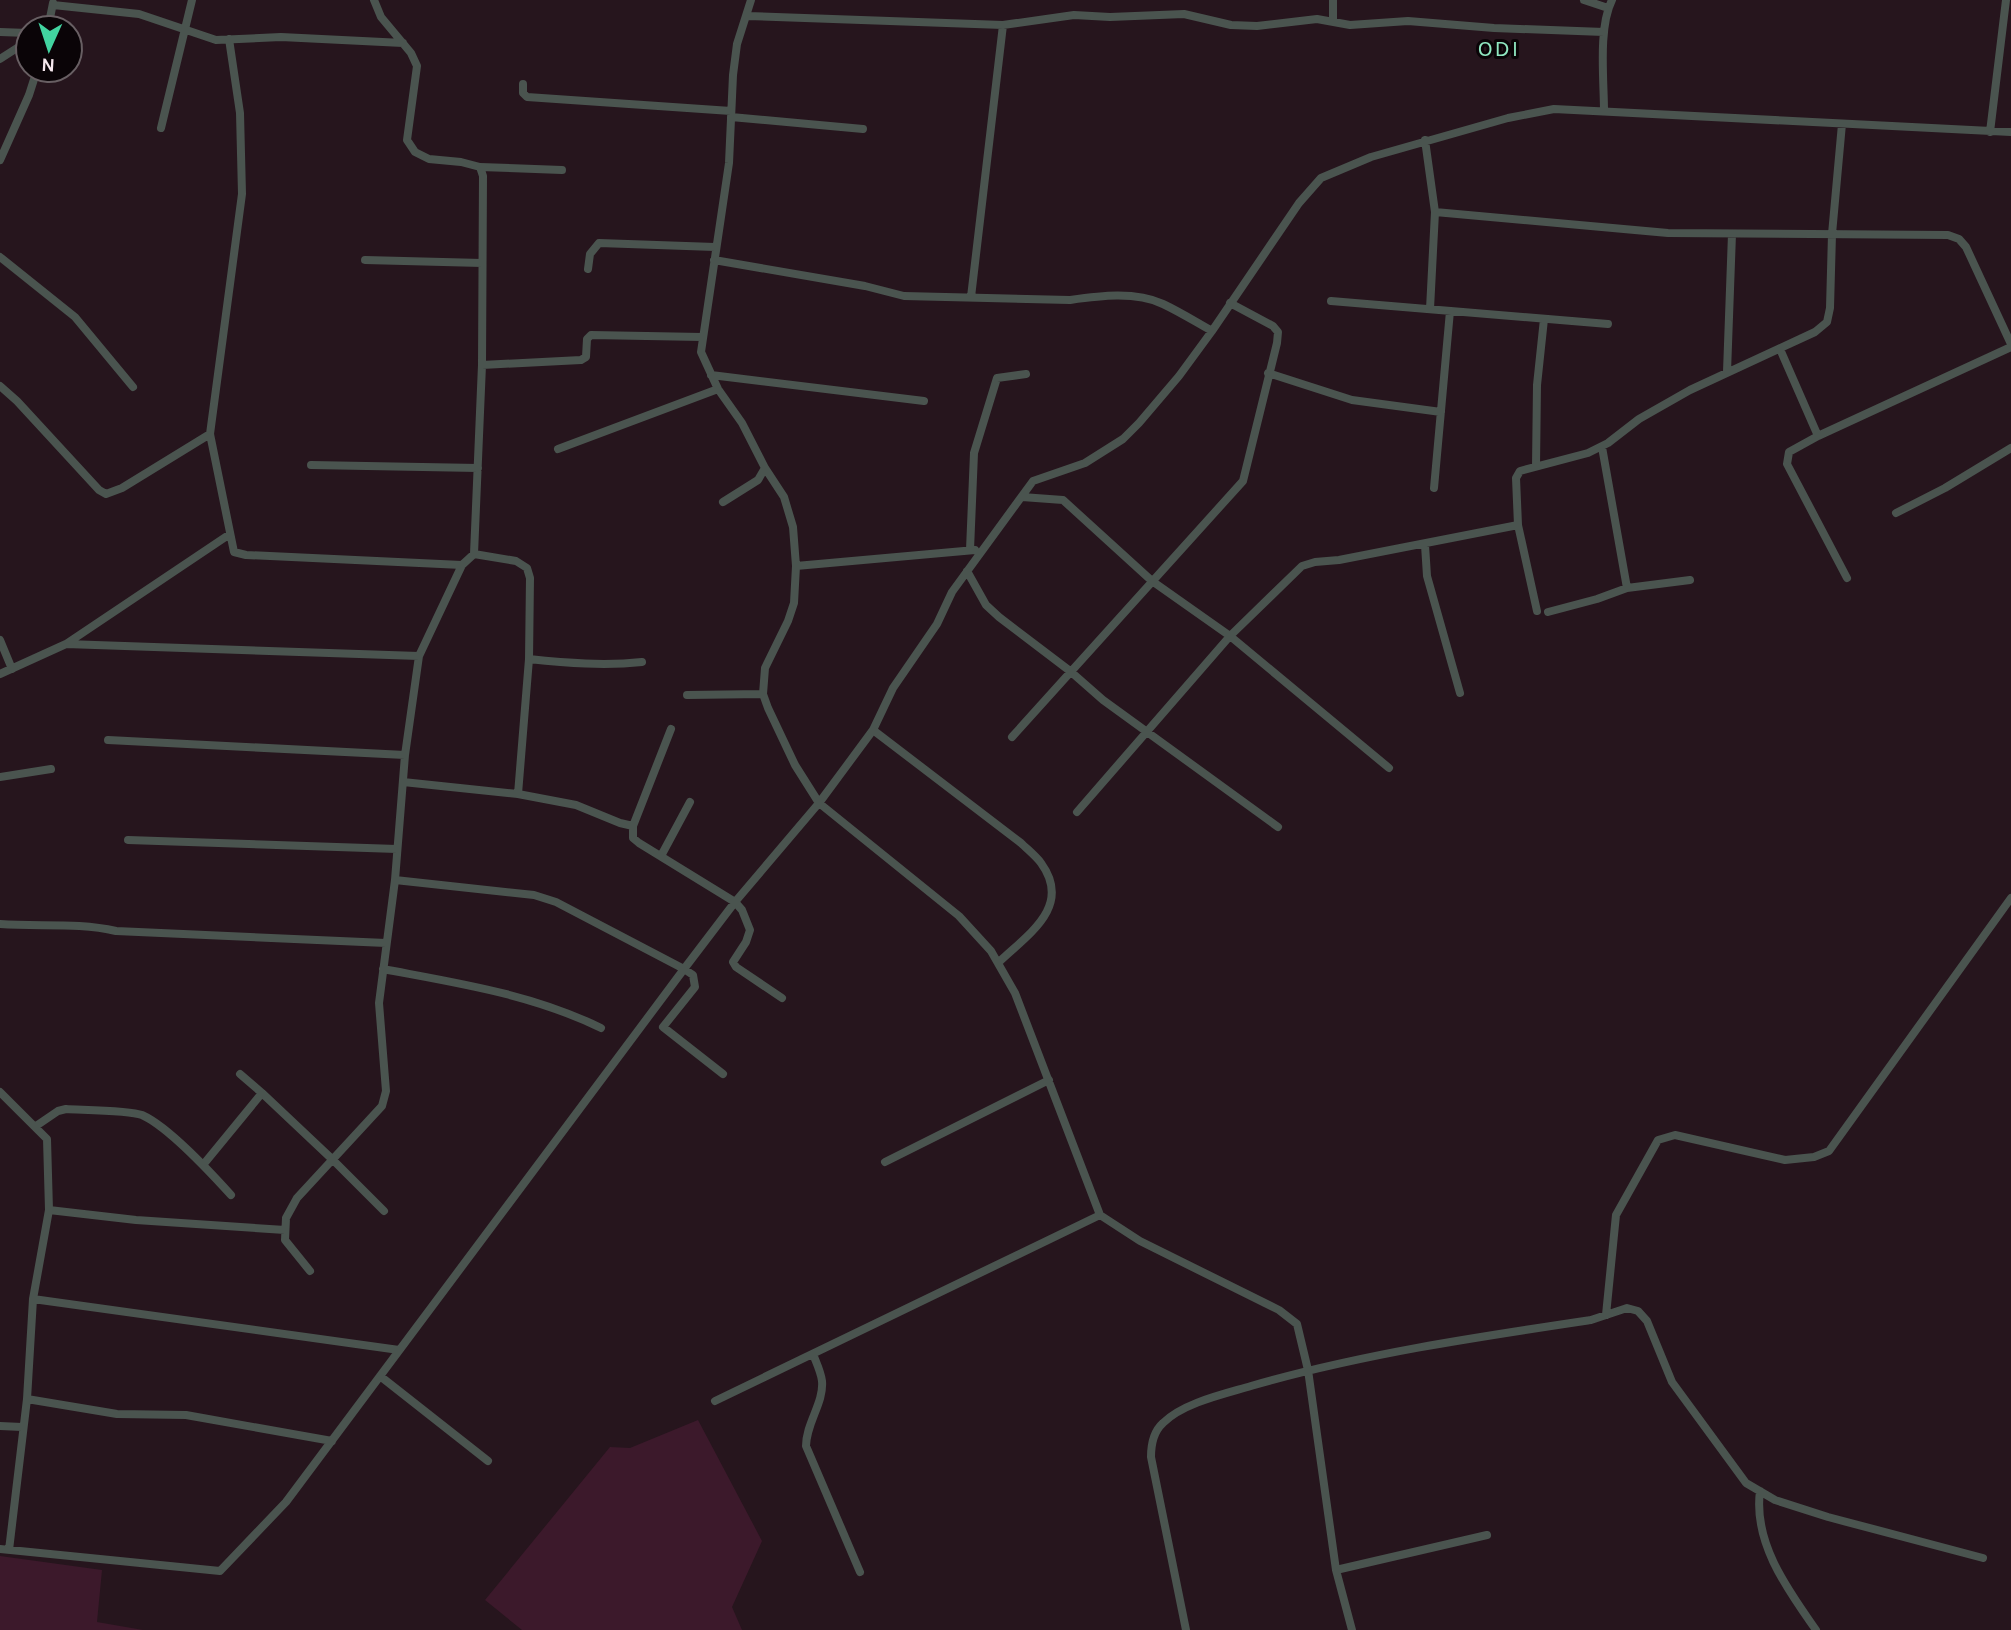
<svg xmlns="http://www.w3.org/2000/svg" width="2011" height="1630" viewBox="0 0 2011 1630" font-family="Karla,sans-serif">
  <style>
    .green { fill: #3c192b }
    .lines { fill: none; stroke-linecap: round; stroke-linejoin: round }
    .street { stroke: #4a544f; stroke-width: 8 }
    .labels { text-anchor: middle; stroke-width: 6; stroke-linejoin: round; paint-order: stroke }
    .quarter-label { font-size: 23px; letter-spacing: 2px; fill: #90e7c1; stroke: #0a0407 }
  </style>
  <rect width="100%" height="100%" fill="#26151d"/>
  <path class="green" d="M698,1420L762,1541L732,1607L742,1630H522L485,1600L610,1447L630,1448Z
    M0,1556L102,1570L97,1622L143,1630H0Z"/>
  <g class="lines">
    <path class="street" d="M751,0L737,44L733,75L729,163L701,352L718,389L742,423L765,468L784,497L793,527L796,566L794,603L788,621L765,668L763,694L768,708L795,765L819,803L959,916L991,951L1015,993L1100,1215L1140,1241L1279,1310L1297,1324L1308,1370L1336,1570L1352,1630
      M1333,0V20
      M1584,0L1608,8
      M53,5L139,14L216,40L281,37L403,43
      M747,16L1003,25L1074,15L1110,17L1184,14L1231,25L1257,26L1317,19L1350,25L1408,21L1494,28L1604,32
      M48,28L53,3
      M0,32L28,33
      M229,39L240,113L242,194L210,434L234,552L246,555L462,565
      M0,59L17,48L28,44
      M523,84V93L527,97L731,111
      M1604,111C1604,80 1598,28 1612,0
      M731,117L863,129
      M161,128L192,0
      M1990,132L2006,0
      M1425,140L1435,212L1430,309
      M0,160L29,95L37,70
      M480,167L562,170
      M1435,212L1668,233L1948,235L1959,239L1966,247L2011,344
      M0,257L75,317L133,387
      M365,260L482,263
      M714,260L865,286L904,296L1070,300C1099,296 1135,291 1163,304C1180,312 1196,322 1212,331
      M588,269L590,254L599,243L715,247
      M971,297L1003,25
      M1331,301L1608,324
      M1780,349L1818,436
      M482,365L581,360L586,357L587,339L591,335L702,337
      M1727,372L1732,234
      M1268,373L1352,400L1441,412
      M711,375L924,401
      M0,386L17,401L99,490L106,494L122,488L210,434
      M1602,447L1627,588
      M558,449L718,389
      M311,465L478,468
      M1536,466L1537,385L1544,319
      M1434,488L1450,311
      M1022,497L1063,500L1152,581L1230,636L1389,768
      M723,502L758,480L765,468
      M1896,513L1945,488L2011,448
      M1518,525L1537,611
      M1425,545L1427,576L1460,693
      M970,550L974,453L997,378L1026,374
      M796,566L975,550
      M967,571L986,605L999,617L1070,671L1103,700L1278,827
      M1847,578L1787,464L1789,452L1818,436L2011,347
      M1548,612L1597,599L1627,588L1690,580
      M0,640L12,669
      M66,644L419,656
      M529,659C567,663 604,666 642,662
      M0,674L66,644L230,534
      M687,695L763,694
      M873,730L1021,843C1027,849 1036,856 1041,863C1073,907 1027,935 998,963
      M1012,737L1243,481L1277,343L1278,332L1273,326L1230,303
      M108,740L405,755
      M0,777L51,769
      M403,782L518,794L529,659L530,578L527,568L516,561L474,554
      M518,794L576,805L620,823L633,826L671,729
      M1077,812L1230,636L1302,566L1315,562L1339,560L1518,525L1516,478L1520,471L1588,453L1608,443L1639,419L1690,390L1815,332L1827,322L1830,308L1832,234L1842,124
      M633,826V838L639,843L735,902L742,910L750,930L746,942L733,962L736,967L782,998
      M128,840L397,849
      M661,856L690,802
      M395,880L534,895L556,902L684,969L693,975L695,987L663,1027L723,1074
      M0,924C39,927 78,922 116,931L386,943
      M383,969C457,983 532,994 601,1028
      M240,1074L262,1093
      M0,1092L47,1139L49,1210L33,1299L27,1399L9,1550
      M36,1126L58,1111L66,1109C82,1110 129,1110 142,1115C169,1127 211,1173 231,1195
      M885,1162L1049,1080
      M203,1165L262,1093L333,1160L384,1211
      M49,1210L136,1220L285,1230
      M310,1271L285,1240L286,1218L297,1198L382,1106L386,1091L379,1003L395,880L405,755L419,656L462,565L474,554L482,365L483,176L480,167L461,162L429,159L415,152L407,140L417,66L411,53L381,17L374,0
      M33,1299L399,1350
      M1606,1315L1616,1215L1658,1140L1675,1135L1785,1160L1814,1157L1829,1151L2011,898
      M813,1354C816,1362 821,1372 822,1381C824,1403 806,1423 806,1446L860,1572
      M380,1376L488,1461
      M27,1399L117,1414L186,1415L332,1441
      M715,1401L1100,1215
      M0,1426L22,1427
      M1760,1491C1753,1543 1788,1590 1816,1630
      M0,1549L220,1571L286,1502L684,969L735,902L819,803L873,730L893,688L937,624L952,592L1033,481L1085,463L1123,439L1139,423L1179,376L1212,331L1299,203L1321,178L1371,157L1508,118L1554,109L2011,132
      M1336,1570L1487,1535
      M1186,1630L1151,1457C1151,1444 1153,1432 1163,1423C1183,1403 1224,1394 1251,1386C1362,1354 1477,1337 1591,1320L1627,1308L1638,1311L1647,1321L1672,1382L1746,1483L1775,1500L1828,1517L1983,1558"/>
  </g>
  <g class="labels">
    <g class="quarter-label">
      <text x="1499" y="56">ODI</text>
    </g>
  </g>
  <g transform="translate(49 49) rotate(183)"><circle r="33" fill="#0a0407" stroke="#685f63" stroke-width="2"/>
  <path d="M0-5L12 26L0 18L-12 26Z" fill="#42d4a0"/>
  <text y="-10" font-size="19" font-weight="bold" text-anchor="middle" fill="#f6e8ee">N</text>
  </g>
</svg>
